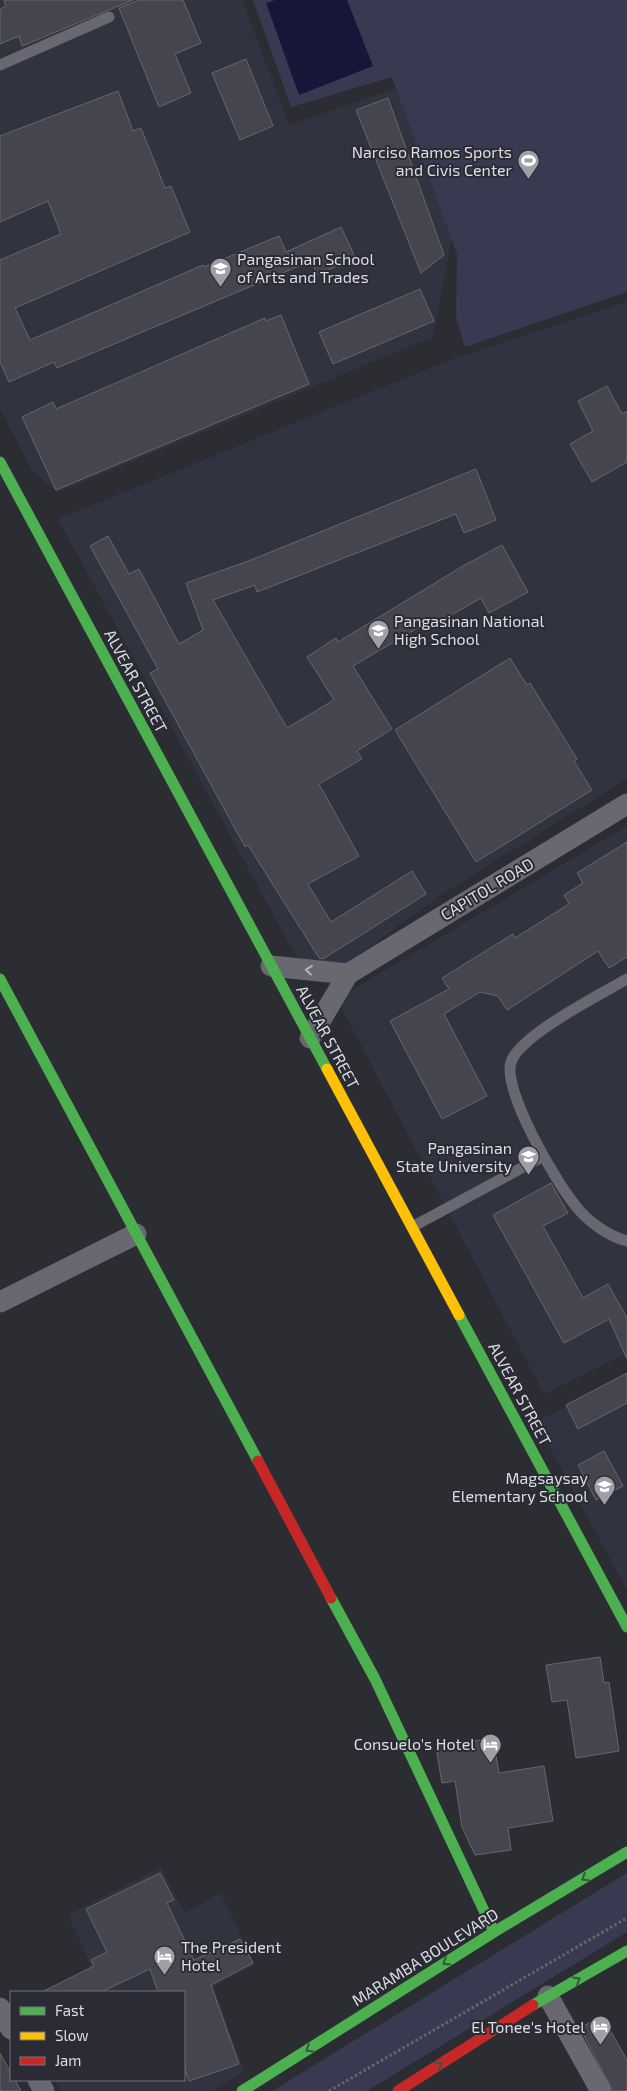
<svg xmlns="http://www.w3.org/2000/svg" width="627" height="2091" viewBox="0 0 627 2091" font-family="'Exo 2',sans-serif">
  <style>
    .built { fill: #323341 }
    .green { fill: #393a52 }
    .water { fill: #171538 }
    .building { fill: #44454f; stroke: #66676b }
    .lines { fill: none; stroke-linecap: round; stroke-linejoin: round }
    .path { stroke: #65656a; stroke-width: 3; stroke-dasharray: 2.5 2.5; stroke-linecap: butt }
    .lane { stroke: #686870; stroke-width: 11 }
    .street { stroke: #686870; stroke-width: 21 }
    .fast { stroke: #4caf50; stroke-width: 11 }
    .slow { stroke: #ffc107; stroke-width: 11 }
    .jam { stroke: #c62828; stroke-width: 11 }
    .oneway { stroke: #b4b5bb }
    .oneway2 { stroke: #36593e }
    .labels { text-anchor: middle; stroke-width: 4; stroke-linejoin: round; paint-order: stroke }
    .poi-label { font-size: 16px; fill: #dddee4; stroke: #2a2b34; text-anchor: end }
    .street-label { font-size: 16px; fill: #dddee4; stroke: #2a2b34 }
  </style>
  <rect width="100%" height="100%" fill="#2c2d32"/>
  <path class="built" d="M0,0H242L289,125L402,86L452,237L433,337L58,492L33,472L0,409Z
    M627,302V779L441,895L338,970L297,958L58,519L450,360Z
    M627,826V1353L544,1394L337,999Z
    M627,1376V1590L536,1422Z
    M161,1867L185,1913L221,1893L255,1965L213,1986L244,2072L211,2091H62L56,2080H184V1992H103L68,1915Z"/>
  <path class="green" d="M253,0H627V292L465,347L456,318L457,254L392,77L291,107Z
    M627,1873V1932L367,2091H272Z"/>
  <path class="water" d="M275,0H347L373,66L299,95L266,3Z"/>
  <path class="building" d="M4,0H133L22,46L19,36L0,44V9L6,6Z
    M139,0H183L201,43L175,54L191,93L159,107L119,8Z
    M246,59L273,126L240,140L212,73Z
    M118,91L133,131L141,128L165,188L171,186L190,232L15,308L30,340L203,265L204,267L279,236L286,252L341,227L355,257L318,275L311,261L57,368L54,362L9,382L0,362V260L61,234L48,201L0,222V136Z
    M388,98L444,255L421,273L356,110Z
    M420,289L434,321L333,364L319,332Z
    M281,315L309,384L56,490L22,417L53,402L56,409L265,318L266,321Z
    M607,386L622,414L627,411V462L592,482L570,444L593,431L578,401Z
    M476,469L496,520L464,533L456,514L257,592L255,585L213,600L287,728L334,700L307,657L336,638L338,642L463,566L502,545L528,592L489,613L481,598L427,629L424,624L353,666L392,729L357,751L362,759L319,784L359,856L308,884L331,922L412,871L426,894L323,959L319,958L248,845L245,847L150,673L158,669L90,546L108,536L129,574L139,569L179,644L203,630L186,583L246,562Z
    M510,658L527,685L530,683L577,759L574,761L592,790L476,862L395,730Z
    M627,842V957L609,968L598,951L507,1010L498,996L480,992L444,1014L487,1096L442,1119L390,1021L449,989L442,978L513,934L515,938L569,904L564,895L583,883L577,873Z
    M551,1183L568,1213L543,1226L583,1298L608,1284L627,1318V1359L609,1319L564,1343L493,1215Z
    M627,1373V1403L578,1429L566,1405Z
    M604,1451L623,1486L596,1500L578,1465Z
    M600,1657L604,1683L609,1682L619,1751L576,1758L567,1700L552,1702L546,1665Z
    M493,1738L499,1773L544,1766L553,1821L508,1828L511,1850L475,1855L462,1827L455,1781L442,1783L436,1747Z
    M160,1873L174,1900L167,1903L194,1960L240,1939L253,1963L211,1985L239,2064L189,2081L184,2067V1992H158L150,1969L101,1992H42L94,1966L91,1960L107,1952L86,1909Z
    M602,2016L627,2060V2091H613L580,2028Z
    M0,2053L11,2073V2080H15L21,2091H0Z"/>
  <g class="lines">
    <path class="path" d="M329,2091L627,1918"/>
    <path class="lane" d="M0,65L109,17
      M627,979C601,994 520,1035 511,1062C502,1090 556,1182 575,1205C587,1221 608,1236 627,1241
      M412,1227L542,1157"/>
    <path class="street" d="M271,966L348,974
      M310,1038L348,974L627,804
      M0,1302L136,1234
      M548,1996L601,2091
      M0,2008L11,2029
      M38,2080L44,2091"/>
    <path class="fast" d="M0,462L327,1069
      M0,979L258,1461
      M459,1315L627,1627
      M331,1598L375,1679L494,1932
      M533,2005L627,1951
      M242,2091L494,1932L627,1852"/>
    <path class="slow" d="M327,1069L459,1315"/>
    <path class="jam" d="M258,1461L331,1598
      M398,2091L533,2005"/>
  </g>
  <defs><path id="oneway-chevron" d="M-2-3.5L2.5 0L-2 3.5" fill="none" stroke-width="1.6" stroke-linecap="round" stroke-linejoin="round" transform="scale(1.25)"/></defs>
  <use class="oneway" href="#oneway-chevron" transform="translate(309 970) rotate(-174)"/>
  <g class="oneway2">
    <use href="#oneway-chevron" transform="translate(585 1878) rotate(149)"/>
    <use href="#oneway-chevron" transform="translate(446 1962) rotate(148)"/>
    <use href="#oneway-chevron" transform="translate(577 1980) rotate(-30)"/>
    <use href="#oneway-chevron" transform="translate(309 2049) rotate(148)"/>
    <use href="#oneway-chevron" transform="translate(439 2065) rotate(-32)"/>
  </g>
  <defs>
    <symbol id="stadium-pin" viewBox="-11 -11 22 30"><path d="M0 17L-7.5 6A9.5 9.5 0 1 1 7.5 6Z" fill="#9fa0a6" stroke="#2a2b34"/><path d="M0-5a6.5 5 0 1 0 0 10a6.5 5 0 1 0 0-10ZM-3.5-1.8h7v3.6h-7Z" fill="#fff"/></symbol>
    <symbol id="school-pin" viewBox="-11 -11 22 30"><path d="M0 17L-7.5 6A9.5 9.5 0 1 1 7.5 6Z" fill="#9fa0a6" stroke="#2a2b34"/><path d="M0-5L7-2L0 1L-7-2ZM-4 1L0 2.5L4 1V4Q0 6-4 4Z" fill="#fff"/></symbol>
    <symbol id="university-pin" viewBox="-11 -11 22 30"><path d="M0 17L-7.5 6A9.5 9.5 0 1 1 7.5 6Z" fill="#9fa0a6" stroke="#2a2b34"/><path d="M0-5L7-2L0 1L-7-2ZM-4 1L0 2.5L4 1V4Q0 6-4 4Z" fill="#fff"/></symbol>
    <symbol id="hotel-pin" viewBox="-11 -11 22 30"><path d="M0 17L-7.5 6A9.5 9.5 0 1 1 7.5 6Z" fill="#9fa0a6" stroke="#2a2b34"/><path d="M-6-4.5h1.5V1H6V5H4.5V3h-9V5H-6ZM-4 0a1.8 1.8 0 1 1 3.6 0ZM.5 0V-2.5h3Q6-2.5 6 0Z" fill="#fff"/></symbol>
  </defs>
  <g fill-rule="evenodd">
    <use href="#stadium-pin" x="516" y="148" width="25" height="34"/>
    <use href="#school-pin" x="208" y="256" width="25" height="34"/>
    <use href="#school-pin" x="366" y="618" width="25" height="34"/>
    <use href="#university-pin" x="516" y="1144" width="25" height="34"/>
    <use href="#school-pin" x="592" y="1474" width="25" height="34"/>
    <use href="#hotel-pin" x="478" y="1732" width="25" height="34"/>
    <use href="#hotel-pin" x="152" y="1944" width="25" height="34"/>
    <use href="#hotel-pin" x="588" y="2014" width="25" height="34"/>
  </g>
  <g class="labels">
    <g class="poi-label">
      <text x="512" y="158">Narciso Ramos Sports<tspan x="512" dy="18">and Civis Center</tspan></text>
      <text x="237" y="265" text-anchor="start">Pangasinan School<tspan x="237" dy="18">of Arts and Trades</tspan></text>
      <text x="394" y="627" text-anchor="start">Pangasinan National<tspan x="394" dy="18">High School</tspan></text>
      <text x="512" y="1154">Pangasinan<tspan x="512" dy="18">State University</tspan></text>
      <text x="588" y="1484">Magsaysay<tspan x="588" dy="18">Elementary School</tspan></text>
      <text x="475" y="1750">Consuelo's Hotel</text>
      <text x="181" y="1953" text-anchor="start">The President<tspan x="181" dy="18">Hotel</tspan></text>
      <text x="585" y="2033">El Tonee's Hotel</text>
    </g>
    <g class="street-label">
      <text transform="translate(136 681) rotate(62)" y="6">ALVEAR STREET</text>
      <text transform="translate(487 889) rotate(-31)" y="6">CAPITOL ROAD</text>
      <text transform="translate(328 1037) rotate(62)" y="6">ALVEAR STREET</text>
      <text transform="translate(520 1394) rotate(62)" y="6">ALVEAR STREET</text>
      <text transform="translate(425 1957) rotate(-32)" y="6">MARAMBA BOULEVARD</text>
    </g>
  </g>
  <rect x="10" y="1991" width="175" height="90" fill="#2a2b34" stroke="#72737a"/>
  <rect x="20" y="2007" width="25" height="8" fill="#4caf50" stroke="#72737a"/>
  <text x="55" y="2016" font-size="15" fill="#dddee4">Fast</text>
  <rect x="20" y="2032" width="25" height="8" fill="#ffc107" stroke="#72737a"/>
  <text x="55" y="2041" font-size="15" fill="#dddee4">Slow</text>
  <rect x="20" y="2057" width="25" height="8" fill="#c62828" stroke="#72737a"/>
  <text x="55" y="2066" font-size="15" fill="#dddee4">Jam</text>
</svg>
